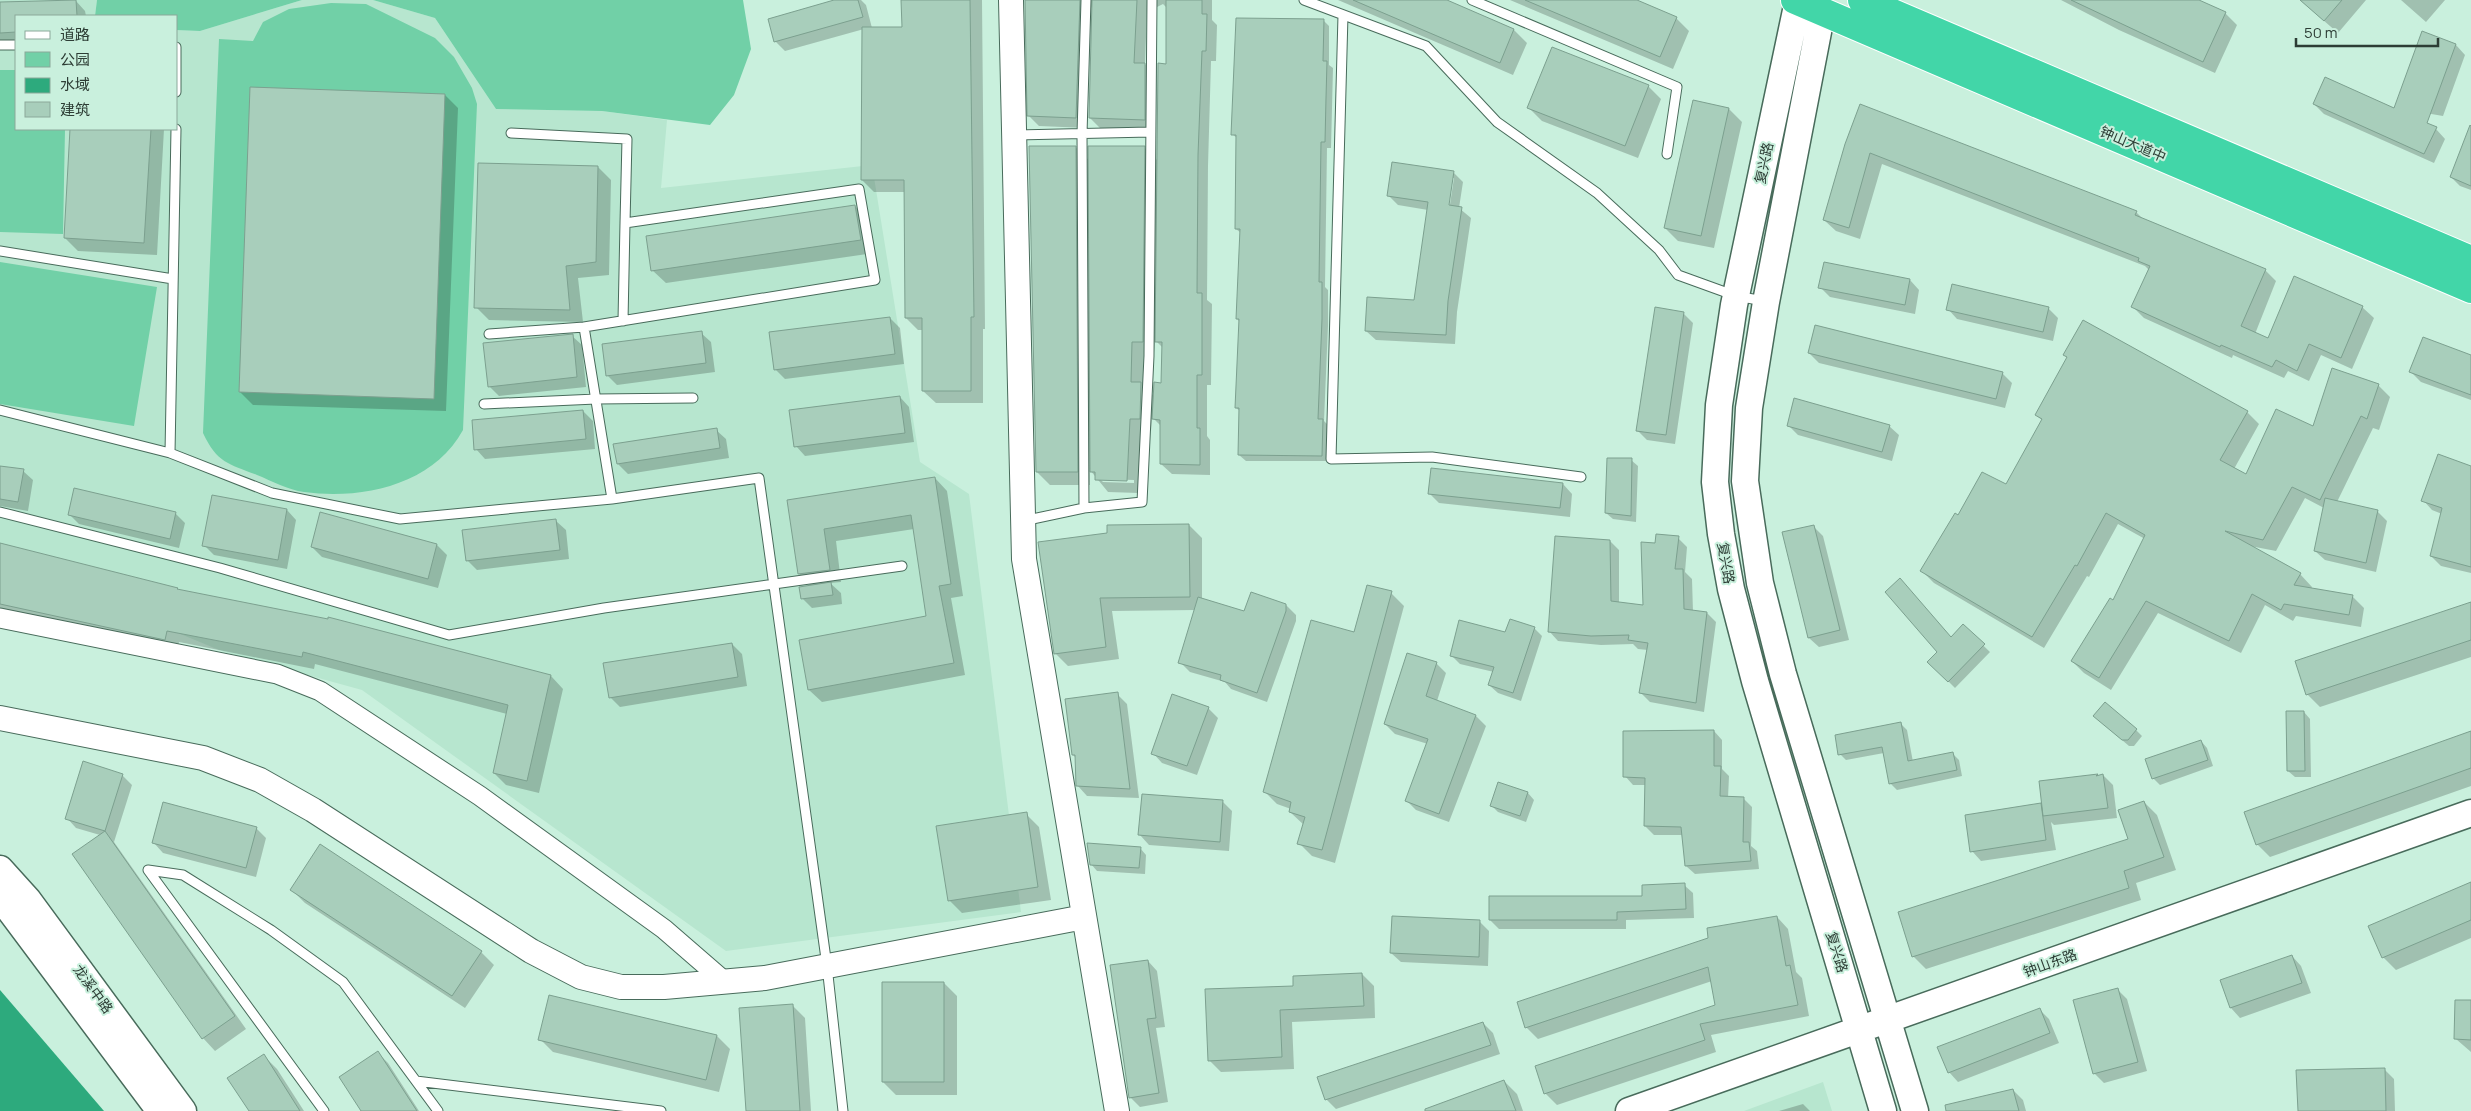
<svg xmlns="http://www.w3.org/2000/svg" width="2471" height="1111" viewBox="0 0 2471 1111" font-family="Manrope,'Noto Sans SC',sans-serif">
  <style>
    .built { fill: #b7e6cf }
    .green { fill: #71d0a7 }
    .water { fill: #2daa7d }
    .shadow { fill: #0003; fill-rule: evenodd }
    .building { fill: #a8cebb; stroke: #7ca08f }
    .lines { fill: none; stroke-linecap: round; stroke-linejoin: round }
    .service-casing { stroke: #486b5b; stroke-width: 11 }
    .minor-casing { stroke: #486b5b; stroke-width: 21 }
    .tertiary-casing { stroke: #486b5b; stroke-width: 26 }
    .secondary-casing { stroke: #486b5b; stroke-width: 29 }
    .trunk-casing { stroke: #fff; stroke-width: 30 }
    .service { stroke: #fff; stroke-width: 9 }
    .minor { stroke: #fff; stroke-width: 19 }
    .tertiary { stroke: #fff; stroke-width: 24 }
    .secondary { stroke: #fff; stroke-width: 26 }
    .trunk { stroke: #42d6a8; stroke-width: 28 }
    .labels { text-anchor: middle; stroke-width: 4; stroke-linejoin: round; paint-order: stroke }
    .street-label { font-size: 14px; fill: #2d3d35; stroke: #c9f0dd }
  </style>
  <rect width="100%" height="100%" fill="#c9f0dd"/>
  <path class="built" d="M0,0H97L95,16H16V129H176V30L200,31L302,0H373L435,18L496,109L602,111L667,120L661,188L872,165L920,462L969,494L1021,912L726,951L362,690L224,652L166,628L0,597Z
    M1823,1082L1832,1111H1744Z"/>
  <path class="green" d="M97,0H302L200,31L176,30V16H95Z
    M373,0H743L751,49L734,95L710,125L602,111L496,109L435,18Z
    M331,3L366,4L435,38L454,57L472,88L477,104L463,430C433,485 362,500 304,492C288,490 272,481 257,475C229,464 217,463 203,433L219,39L253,41L263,22L289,9Z
    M0,70H16V129H65L63,234L0,232Z
    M0,262L157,287L134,426L0,404Z"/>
  <path class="water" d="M0,990L104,1111H0Z"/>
  <path class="shadow" d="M839,0H861L866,5L872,28H903V0H982L985,329H983V403H936L923,391V330H918L906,318L905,192H874L862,180L864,29L785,51L776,42L769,20Z
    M1025,0H1212V20L1217,25L1216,61H1211L1208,166L1207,300L1212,304L1211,385H1207V436L1210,440V475L1172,474L1161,464L1162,427L1152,417L1151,431H1141L1139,493L1108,492L1090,470V485H1050L1037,472L1075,147L1090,161L1144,147L1158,161L1167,65L1168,9L1163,4L1157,7L1156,11H1147L1145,64L1155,75V130L1100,128L1090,118L1093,4L1090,11L1086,128L1039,126L1029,116ZM1155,340L1163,348V384L1155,397L1143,385L1144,353H1154ZM1100,479L1134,480V483L1103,482Z
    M1338,0H1444L1514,30L1527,43L1513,75Z
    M1510,0H1634L1676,18L1689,31L1673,69Z
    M2061,0H2196L2225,13L2237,25L2215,73L2119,30Z
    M2300,0H2366L2338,33Z
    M2401,0H2445L2426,22Z
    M76,1L85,11L86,16H16V42H0V3Z
    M1323,20L1329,26V65L1333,68L1331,148H1327L1325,287L1328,290V326L1324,421L1329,426L1328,461H1246L1239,455L1240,411L1236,408L1240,322L1237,319L1238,284H1240L1241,233L1236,229L1237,138L1232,134Z
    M2456,45L2465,55L2443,116L2408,110Z
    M1648,86L1661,99L1638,158L1542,121L1529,108Z
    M445,95L458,108L446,411L253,405L240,392Z
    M1694,102L1729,109L1742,122L1714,248L1678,241L1665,228Z
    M2314,104L2436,129L2445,139L2434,163L2324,114Z
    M71,129H164L157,255L78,251L65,238Z
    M2471,143V190L2460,186L2451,177Z
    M1846,144L2136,212L2144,220L2265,270L2276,281L2255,334L2268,340L2362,307L2374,318L2352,369L2321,355L2309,381L2288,371L2284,378L2233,355L2232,358L2144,318L2132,306L2149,270L2145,266L1882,164L1860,239L1836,231L1824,220Z
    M598,167L611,180L609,275L578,278L583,322L489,320L476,307Z
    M1453,172L1463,182L1459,208L1471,218L1457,312L1455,344L1376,340L1366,331L1415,301L1428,210L1398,205L1388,195ZM1452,178H1454L1449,211H1447Z
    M855,206L868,219L874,253L666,283L652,270Z
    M1910,280L1919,290L1915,314L1830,297L1820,287Z
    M2048,308L2058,318L2053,341L1957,319L1948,309Z
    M1683,313L1693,323L1675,444L1647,440L1637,430Z
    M890,318L900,328L904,364L785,379L775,369Z
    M701,333L711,342L715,372L617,385L607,375Z
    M572,336L582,345L586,387L499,396L489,386Z
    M1809,353L2002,373L2012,383L2005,408L1819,363Z
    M2064,355L2247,412L2259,424L2234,469L2247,476L2378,385L2390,397L2379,430L2373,428L2337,502L2377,511L2387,521L2376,572L2325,560L2315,551L2324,508L2305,498L2276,551L2250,546L2300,574L2312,587L2311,589L2352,596L2364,608L2361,627L2296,616L2293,621L2265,605L2241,653L2158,613L2111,690L2084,673L2072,661L2114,602L2145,539L2118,524L2089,577L2087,576L2044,648L1934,583L1922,571L1958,517L2006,486L2043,421L2036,415L2068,358Z
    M2471,356V400L2421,382L2411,372Z
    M900,397L909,407L914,442L805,456L796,446Z
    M583,411L593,421L595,449L485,459L476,449Z
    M1788,425L1889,426L1899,435L1892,461L1798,435Z
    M716,430L726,439L729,458L628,474L618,464Z
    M1631,460L1638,466L1636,522L1613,519L1606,513Z
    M0,467L23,471L33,480L28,511L0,506Z
    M2471,467V573L2441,566L2431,556L2442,514L2432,510L2423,500Z
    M935,478L947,491L963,596L951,598L965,675L822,702L809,690L928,617L914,529L836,541L841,582L830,583L841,593L842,604L812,608L802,598L811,586L799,574L789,501Z
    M1563,484L1572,494L1570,517L1439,503L1429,493Z
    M287,510L296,520L287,569L214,555L204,545Z
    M69,514H176L185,523L179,548L79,524Z
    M321,514L437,545L447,555L438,588L322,557L312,547Z
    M556,521L566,530L569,559L477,570L467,560Z
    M1189,525L1202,538V600L1245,612L1286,605L1296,615V621L1267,702L1231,689L1225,682L1190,672L1180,662L1196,610L1112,611L1119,659L1068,666L1055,653L1040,543Z
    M1813,526L1823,536L1849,640L1819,647L1809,638Z
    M1678,538L1687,547L1685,572L1692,579L1693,612L1707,613L1716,622L1704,712L1650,702L1641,693L1648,650L1638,649L1633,644L1601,645L1558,641L1549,631L1610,541L1619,550V603L1644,606L1657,544Z
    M0,545L180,591L551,676L563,689L539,793L506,785L494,773L507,714L315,664L314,669L179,642L177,651L0,613Z
    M1391,593L1404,606L1335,863L1312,856L1299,843L1304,825L1290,812L1291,809L1277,804L1264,791L1355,633Z
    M2471,604V657L2320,707L2307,694Z
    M1963,626L1990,652L1955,688L1929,662Z
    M1534,628L1542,636L1521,701L1498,693L1489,685L1494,672L1460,664L1451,655L1506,634Z
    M732,644L742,654L747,686L620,707L610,697Z
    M1436,663L1446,673L1437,701L1476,716L1486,726L1449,822L1416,810L1407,801L1428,744L1395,734L1385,724Z
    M1117,694L1127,704L1139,798L1087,796L1078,786L1077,759L1073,755Z
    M1208,708L1218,718L1197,775L1162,763L1153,753Z
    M2304,712L2310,719L2311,777H2295L2288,771Z
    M2101,722L2136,730L2142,736L2134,746H2129Z
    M1901,724L1907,730L1913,762L1953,754L1959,760L1962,776L1897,790L1890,783L1884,753L1846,760L1840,754Z
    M1714,731L1722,740V769L1729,776L1728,798H1743L1752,807L1751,846L1757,851L1759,869L1695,874L1686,866L1683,835H1654L1645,826L1646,785H1633L1625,776Z
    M2471,732V786L2270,857L2257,844Z
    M2201,741L2207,748L2213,766L2160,785L2153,778Z
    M122,775L132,785L114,842L246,1029L215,1051L203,1038L100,835L76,828L67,818Z
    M2098,775H2103L2113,785L2117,818L2054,825L2051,822L2056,850L1981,861L1972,851L2040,804L2044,808L2041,782Z
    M1499,784L1528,793L1534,800L1526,822L1498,812L1492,806Z
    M1222,801L1232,811L1229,851L1149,845L1140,835Z
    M2144,802L2157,815L2176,870L2136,883L2141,900L1926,969L1913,956L2129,840Z
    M1026,814L1039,827L1051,900L962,913L949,900Z
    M256,828L266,838L256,877L163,853L154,843Z
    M1140,848L1146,855L1145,874L1097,871L1091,864Z
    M2471,883V938L2396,970L2383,957Z
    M1684,885L1693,893L1694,918L1626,920V929H1499L1490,920L1643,897Z
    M292,890L481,952L494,965L465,1008L305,903Z
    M1777,917L1788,929L1796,972L1802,978L1809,1016L1711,1035L1716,1052L1557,1105L1545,1093L1717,1006L1712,981L1538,1039L1526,1027Z
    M1480,922L1489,931L1488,966L1401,962L1391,953Z
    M2292,956L2301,966L2311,993L2240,1018L2231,1008L2221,981Z
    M1148,961L1157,971L1165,1027L1156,1028L1168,1102L1140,1107L1130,1097Z
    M1362,974L1374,986L1375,1018L1292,1022L1294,1069L1221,1072L1209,1060L1294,987Z
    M944,983L957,996V1095H896L883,1082Z
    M2117,989L2127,999L2147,1071L2104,1083L2094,1073Z
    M2471,1001V1052L2456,1039Z
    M792,1005L805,1018L811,1111H747Z
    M2039,1009L2049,1019L2059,1043L1958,1082L1949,1072Z
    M1483,1023L1493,1033L1500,1054L1336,1109L1326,1099Z
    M717,1036L730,1049L719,1092L553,1052L540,1039Z
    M378,1053L388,1063L419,1111H363Z
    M264,1056L277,1069L304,1111H250Z
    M2384,1069L2394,1079L2395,1111H2299Z
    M1504,1081L1517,1094L1523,1111H1424Z
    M2013,1090L2023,1100L2026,1111H1955Z
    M1803,1104L1810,1111H1779Z"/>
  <path class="building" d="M76,0L77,16H16V32L0,33V2Z
    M834,0H858L863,17L774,42L768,19Z
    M901,0H970L974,317H971V391H922V318H905L904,180H861L862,27H902Z
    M1025,0H1080L1076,118L1027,116Z
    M1092,0H1137L1134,63H1145V120L1089,118Z
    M1166,0H1202V14H1207L1206,51H1202L1198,155L1197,293H1202V375H1197V428H1200V465L1160,464V420L1152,419L1154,382L1161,383L1162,342H1155L1158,63L1166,64Z
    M1353,0H1447L1514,29L1500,63Z
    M1525,0H1637L1677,17L1660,57Z
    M2071,0H2199L2226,12L2203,62Z
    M2300,0H2342L2324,21Z
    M1236,18L1324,19L1323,61H1327L1326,98L1325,142H1321L1319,282H1322V319L1318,419H1323L1322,456L1238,455L1239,408H1235L1239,319H1236L1240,229H1235L1236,135H1231Z
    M2422,31L2456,44L2427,123L2437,127L2424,154L2313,104L2325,77L2394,108Z
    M1552,47L1649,85L1625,146L1527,108Z
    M250,87L445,94L434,399L239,392Z
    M1693,100L1729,108L1701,236L1664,228Z
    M1860,104L2137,211L2135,215L2266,269L2241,326L2268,338L2294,276L2363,306L2341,358L2309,344L2297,371L2276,360L2272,367L2221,345L2220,347L2131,307L2150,266L2138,261L2139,258L1870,153L1849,228L1823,220L1845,144Z
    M2470,125L2471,126V186L2450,177Z
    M70,129H151L144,243L64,238Z
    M1029,146H1076L1078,472H1036Z
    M1088,146H1145L1143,342H1132L1131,382H1141L1140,419H1130L1127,481L1095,480V472H1090Z
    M1392,162L1454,171L1449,205L1462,207L1448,301L1446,335L1365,331L1367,297L1414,300L1428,202L1387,196Z
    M478,163L598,166L596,262L566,266L570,310L474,308Z
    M855,205L861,240L651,271L646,236Z
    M1824,262L1910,279L1905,305L1818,288Z
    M1952,284L2049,307L2043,332L1946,310Z
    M1655,307L1684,312L1666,435L1636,431Z
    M890,317L895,354L774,370L769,332Z
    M2083,320L2248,411L2220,460L2246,474L2276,409L2313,426L2332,368L2379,384L2367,419L2361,416L2320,500L2292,487L2263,540L2225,531L2301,573L2294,585L2353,595L2349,615L2284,604L2281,610L2252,594L2229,641L2146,601L2099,678L2071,661L2110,598L2113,600L2145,535L2106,513L2077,566L2075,565L2032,637L1920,571L1955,513L1958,515L1982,472L2006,484L2042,419L2035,415L2067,357L2063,355Z
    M1815,325L2003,372L1996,399L1808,353Z
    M702,331L706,363L606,376L602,344Z
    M573,334L577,377L488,387L483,343Z
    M2423,337L2471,355V395L2409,372Z
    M900,396L905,433L794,447L789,410Z
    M1794,398L1890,425L1882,452L1787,426Z
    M583,410L586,439L474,450L472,420Z
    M717,428L720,448L617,464L613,444Z
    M2438,454L2471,466V567L2430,556L2442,508L2421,501Z
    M1607,458H1632L1631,516L1605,513Z
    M0,466L24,469L18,502L0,499Z
    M1431,468L1563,483L1560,508L1428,494Z
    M935,477L951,584L939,586L954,663L808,690L799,640L926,616L911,515L824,529L830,570L798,574L787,500Z
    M74,488L176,512L170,539L68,515Z
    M212,495L287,509L278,560L202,546Z
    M2325,498L2378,510L2366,563L2314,551Z
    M320,512L437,544L428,579L311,547Z
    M556,519L560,550L466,561L462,530Z
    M1189,524L1190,597L1100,598L1106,647L1054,654L1038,542L1107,533V525Z
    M1814,525L1840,630L1808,638L1782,532Z
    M1656,534L1679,536L1675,569H1683L1684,609L1707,612L1696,703L1639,693L1648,643L1628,640L1629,635L1591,636L1548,632L1555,536L1610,540L1611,601L1643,605L1641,542L1655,543Z
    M0,543L178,588L177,589L328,619V617L551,675L527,781L493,773L508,705L303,652L302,657L167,631L165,640L0,604Z
    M1900,578L1951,637L1963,624L1985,644L1948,682L1927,662L1937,652L1885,592Z
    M831,582L833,595L801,599L799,587Z
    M1367,585L1392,591L1322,850L1297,844L1305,817L1289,812L1291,802L1263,792L1311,620L1354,632Z
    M1251,592L1286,604V611L1257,693L1220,680L1221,675L1178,663L1198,597L1244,611Z
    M2471,602V640L2306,695L2295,661Z
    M1510,619L1535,627L1513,693L1488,685L1494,667L1450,656L1459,620L1505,632Z
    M732,643L738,677L609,698L603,663Z
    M1407,653L1437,662L1426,696L1476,715L1439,814L1405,801L1428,739L1384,724Z
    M1118,692L1130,789L1076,786L1075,755H1072L1065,699Z
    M1172,694L1209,707L1187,766L1151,754Z
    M2105,702L2137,729L2128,740H2122L2093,716Z
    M2286,711H2304L2305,771H2287Z
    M1901,722L1908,761L1953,752L1957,770L1889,784L1882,747L1838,755L1835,735Z
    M1714,730V766H1721L1720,796L1744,797L1743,842H1749L1751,861L1685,866L1681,827L1644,826L1645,778L1623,777V731Z
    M2471,731V768L2256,845L2244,812Z
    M2201,740L2208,760L2152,779L2145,759Z
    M83,761L123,774L105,831L65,819Z
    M2098,774L2096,776L2103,774L2108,808L2043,816L2039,781Z
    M1498,782L1528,792L1520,816L1490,806Z
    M1142,794L1223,800L1220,842L1138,835Z
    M2144,801L2164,857L2124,871L2129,888L1912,957L1898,912L2128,839L2118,810Z
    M163,802L257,827L246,868L152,843Z
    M2041,803L2046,840L1970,852L1965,815Z
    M1027,812L1038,887L948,901L936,826Z
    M105,831L235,1016L202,1039L72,854Z
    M1087,843L1141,847L1139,868L1090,865Z
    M320,844L482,951L452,996L290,890Z
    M2471,882V920L2382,958L2368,926Z
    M1685,883L1686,909L1617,912V920H1489V896H1642V885Z
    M1392,916L1480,920L1479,957L1390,953Z
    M1777,916L1786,966L1790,965L1798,1005L1700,1024L1705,1040L1544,1094L1535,1066L1715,1005L1708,967L1525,1028L1517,1002L1708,938L1707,928Z
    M2292,955L2302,983L2230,1008L2220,980Z
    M1148,960L1156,1018L1147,1019L1159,1093L1129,1098L1110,965Z
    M1362,973L1364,1006L1280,1010L1282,1057L1208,1061L1205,989L1293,986V976Z
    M882,982H944V1082H882Z
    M2118,988L2138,1062L2093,1074L2073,1000Z
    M549,995L717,1035L706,1080L538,1040Z
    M2455,1000H2471V1040L2454,1039Z
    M793,1004L800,1111H746L739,1008Z
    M2040,1008L2050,1033L1948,1073L1937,1047Z
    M1483,1022L1491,1045L1325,1100L1317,1077Z
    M378,1051L417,1111H361L339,1077Z
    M264,1054L300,1111H249L227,1078Z
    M2385,1068L2386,1111H2298L2296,1070Z
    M1504,1080L1516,1111H1425V1109Z
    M2013,1089L2019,1111H1946L1945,1105Z"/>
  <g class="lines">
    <defs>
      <path id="service" d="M1304,0L1426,46L1497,122L1597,193L1659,250L1678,275L1736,296L1764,301
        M1472,0L1677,87L1667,154
        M1343,15L1331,459L1432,457L1581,477
        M0,45H16
        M176,47V92
        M511,133L627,139L625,223L859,189L875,280L584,327L612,499L759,478L827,966L843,1111
        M1014,135L1150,132
        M0,251L173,279
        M623,321L625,223
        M489,334L584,327
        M484,404L596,399L693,398
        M0,410L170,453L176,129
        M170,453L272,493L400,519L612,499
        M1084,508L1082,134L1086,0
        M0,512L220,568L449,635L604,608L902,566
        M1023,521L1084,508L1142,502L1149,356L1152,0
        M416,1081L661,1111
        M324,1111L148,870L183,875L271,930L343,982L438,1111"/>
      <path id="minor" d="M0,618L277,674L320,691L480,796L664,929L724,981"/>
      <path id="tertiary" d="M1011,0L1024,559L1117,1111
        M0,718L203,758L260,780L313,810L531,951L581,977L621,987H664L765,978L1084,917"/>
      <path id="secondary" d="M1798,1L1734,305L1719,405L1715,482L1721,534L1731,589L1755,681L1883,1111
        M1822,11L1766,302L1749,408L1745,481L1760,583L1783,674L1915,1111
        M0,869L28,900L183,1111
        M0,897L160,1111
        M1629,1111L2471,813"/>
      <path id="trunk" d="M1795,0L2471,289
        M1862,0L2471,260"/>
    </defs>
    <use href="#service" class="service-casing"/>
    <use href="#minor" class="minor-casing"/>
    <use href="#tertiary" class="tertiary-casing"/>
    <use href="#secondary" class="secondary-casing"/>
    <use href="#trunk" class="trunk-casing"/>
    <use href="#service" class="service"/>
    <use href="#minor" class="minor"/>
    <use href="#tertiary" class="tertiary"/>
    <use href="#secondary" class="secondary"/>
    <use href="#trunk" class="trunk"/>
  </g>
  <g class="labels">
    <g class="street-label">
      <text transform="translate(2133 144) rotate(23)" y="5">钟山大道中</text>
      <text transform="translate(1764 163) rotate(-78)" y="5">复兴路</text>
      <text transform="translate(1726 563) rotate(80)" y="5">复兴路</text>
      <text transform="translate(1837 952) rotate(73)" y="5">复兴路</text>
      <text transform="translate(2050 963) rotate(-20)" y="5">钟山东路</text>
      <text transform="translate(93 989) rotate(54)" y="5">龙溪中路</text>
    </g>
  </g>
  <rect x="15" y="15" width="162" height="115" fill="#c9f0dd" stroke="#8ba89a"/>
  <rect x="25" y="31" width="25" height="8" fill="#ffffff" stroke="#8ba89a"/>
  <text x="60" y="40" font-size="15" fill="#2d3d35">道路</text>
  <rect x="25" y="52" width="25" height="15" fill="#71d0a7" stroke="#8ba89a"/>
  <text x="60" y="65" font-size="15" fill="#2d3d35">公园</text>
  <rect x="25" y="78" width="25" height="15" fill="#2daa7d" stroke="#8ba89a"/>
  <text x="60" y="90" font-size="15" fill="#2d3d35">水域</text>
  <rect x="25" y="102" width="25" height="15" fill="#a8cebb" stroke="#8ba89a"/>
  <text x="60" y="115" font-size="15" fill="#2d3d35">建筑</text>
  <path d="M2296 38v8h142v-8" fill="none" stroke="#2d3d35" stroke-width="2.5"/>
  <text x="2304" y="38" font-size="15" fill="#2d3d35" stroke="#c9f0dd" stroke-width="4" paint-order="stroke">50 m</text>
</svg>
